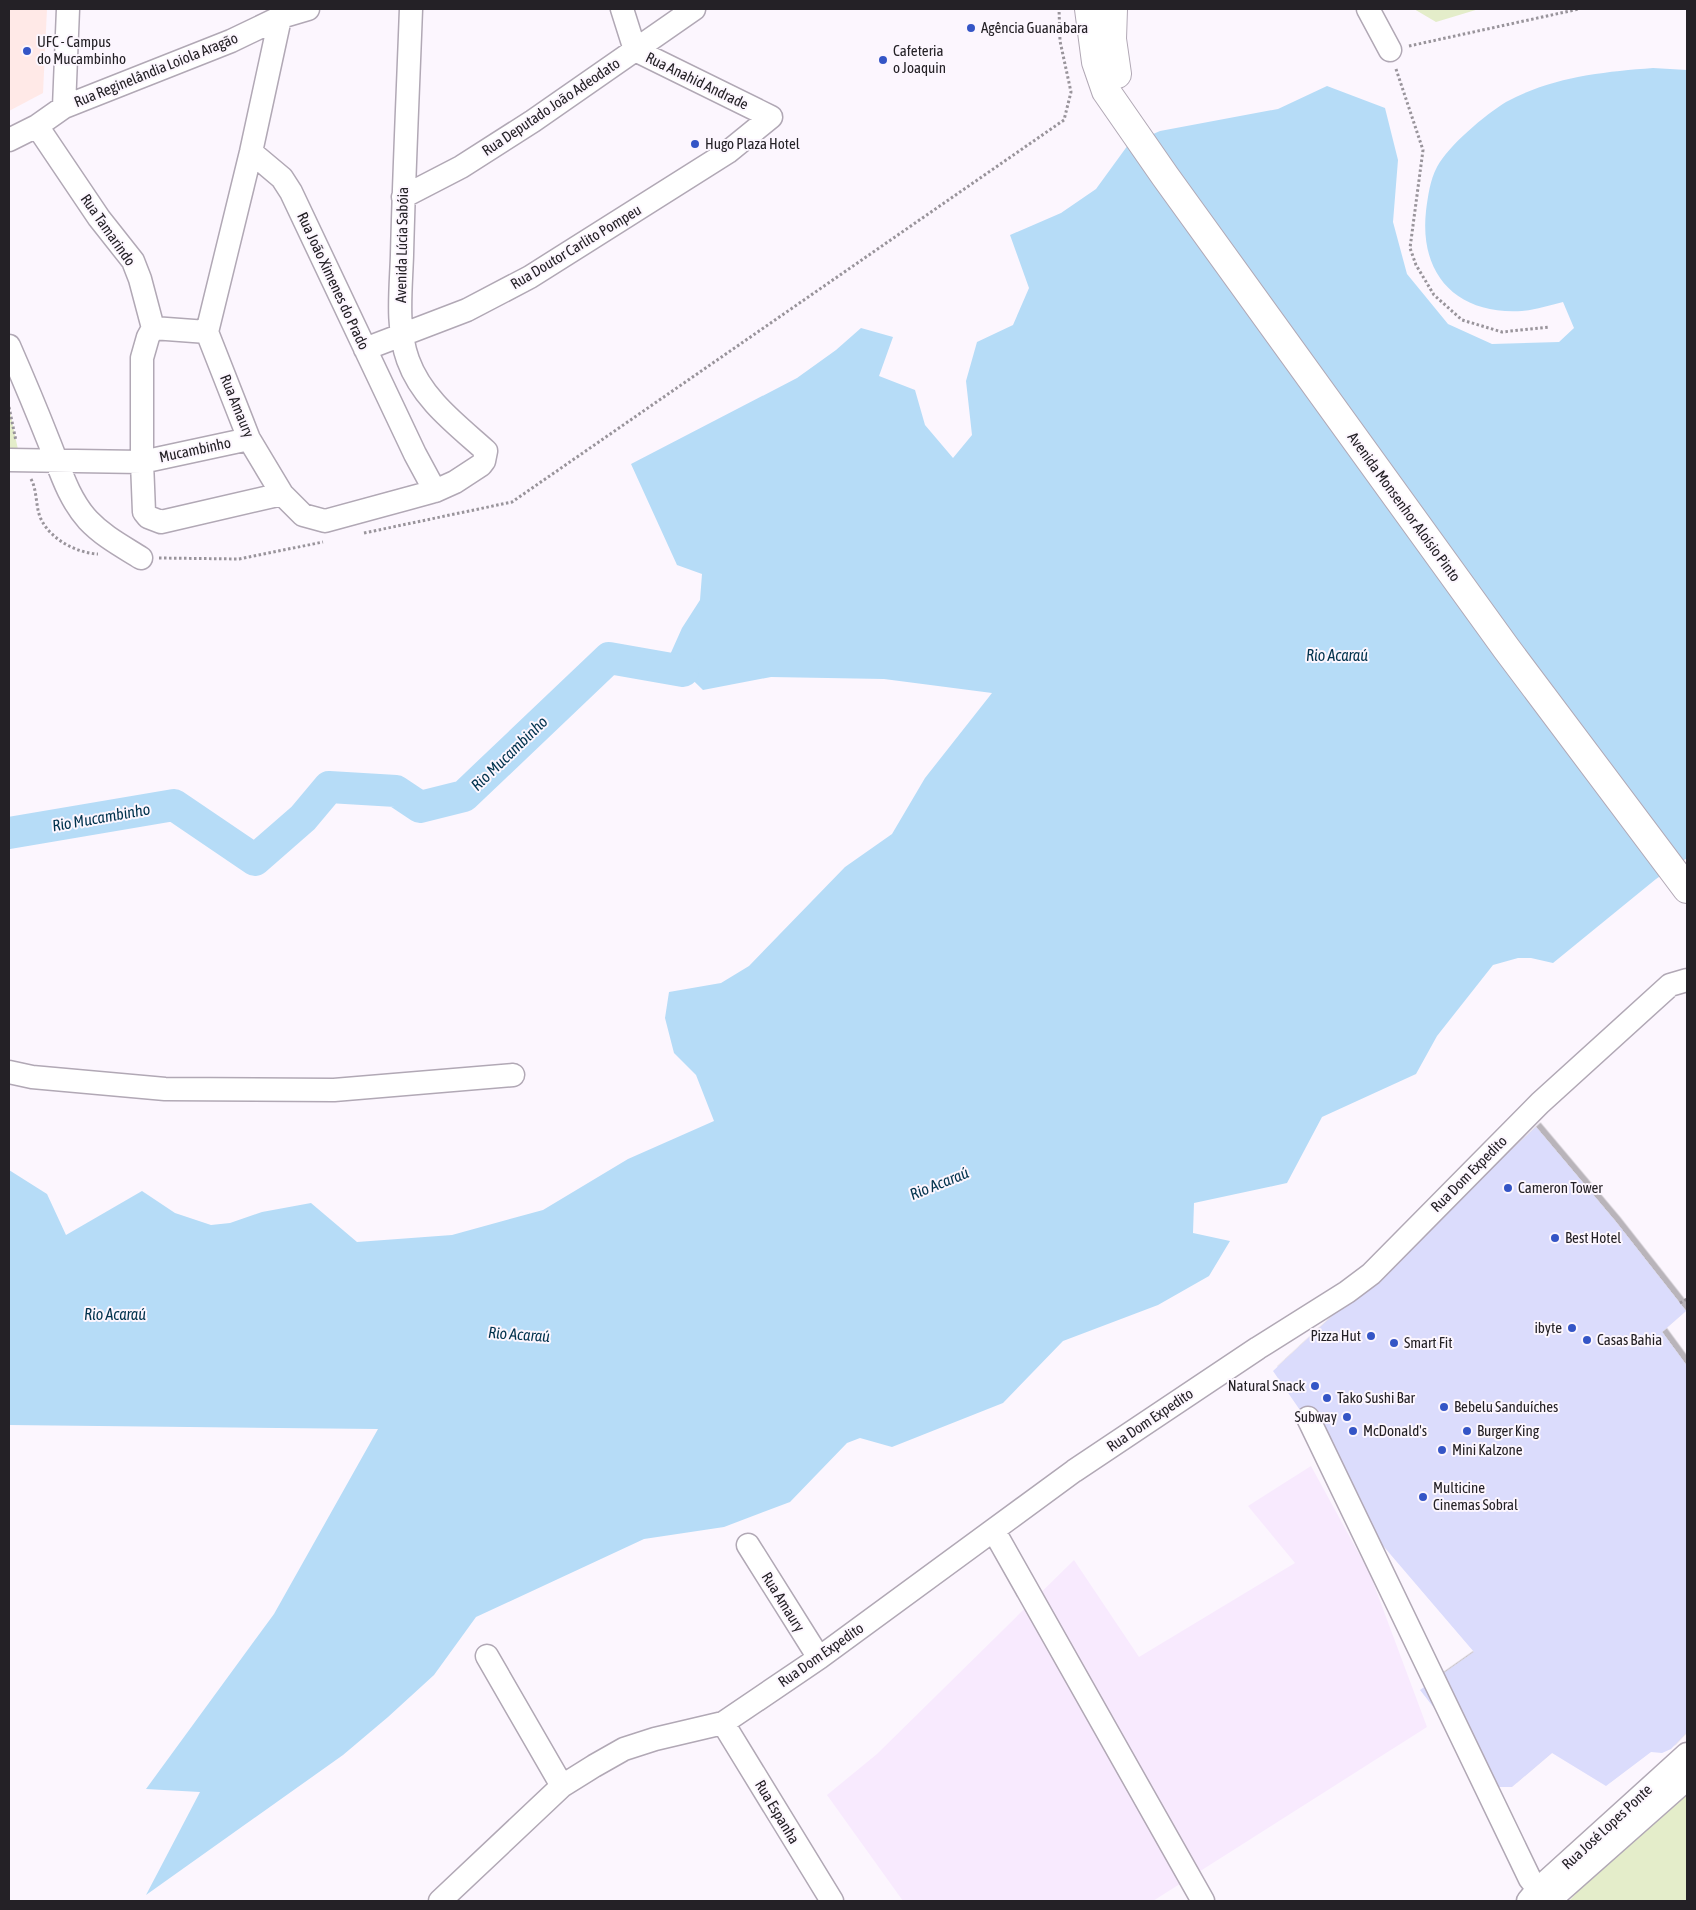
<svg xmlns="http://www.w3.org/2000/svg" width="1696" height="1910" viewBox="0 0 1696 1910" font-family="'Asap Condensed',sans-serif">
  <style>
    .built { fill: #f8eafe }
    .education { fill: #ffe9e7 }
    .green { fill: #e4edca }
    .water { fill: #b6dcf7 }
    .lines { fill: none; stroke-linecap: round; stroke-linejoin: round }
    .river { stroke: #b6dcf7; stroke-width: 32 }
    .building { fill: #dbdcfc; filter: url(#shadow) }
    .minor-casing { stroke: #b1a8b5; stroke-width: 25 }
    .major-casing { stroke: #b1a8b5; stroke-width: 30 }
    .path { stroke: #99949b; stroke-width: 3; stroke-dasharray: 2.5 2.5; stroke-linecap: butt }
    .minor { stroke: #fff; stroke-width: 22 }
    .major { stroke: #fff; stroke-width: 28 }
    .poi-dot { fill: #3455c6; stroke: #fcf6fe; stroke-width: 2 }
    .labels { text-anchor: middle; stroke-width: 4; stroke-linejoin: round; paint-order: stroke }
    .poi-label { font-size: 15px; fill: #242126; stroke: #fcf6fe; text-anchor: start }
    .street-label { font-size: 15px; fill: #242126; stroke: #fcf6fe }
    .water-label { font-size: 16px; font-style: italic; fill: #01324d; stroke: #fcf6fe }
  </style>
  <defs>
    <filter id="shadow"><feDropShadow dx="4.5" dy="-4.5" stdDeviation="0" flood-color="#0004"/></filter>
  </defs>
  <rect width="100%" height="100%" fill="#fcf6fe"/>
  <path class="built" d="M1311,1466L1370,1574L1427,1727L1153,1901H903L827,1795L877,1754L1074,1560L1139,1657L1295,1563L1248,1506Z"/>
  <path class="education" d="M9,9H47L43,93L9,111Z"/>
  <path class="green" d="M1414,9H1479L1436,22Z
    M9,407L20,459L9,460Z
    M1683,1794L1687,1797V1901H1569L1607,1860Z"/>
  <path class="water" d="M1653,68L1687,70V858L1656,879L1553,963L1531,958H1518L1493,965L1437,1036L1416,1074L1322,1117L1287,1183L1194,1203L1193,1233L1230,1241L1209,1276L1158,1305L1063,1341L1003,1403L892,1447L860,1438L847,1443L790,1502L724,1527L644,1539L476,1617L434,1675L388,1717L343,1755L146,1895L200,1792L146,1789L274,1614L378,1429L9,1425V1170L47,1194L66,1235L142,1191L175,1213L211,1225L230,1223L262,1212L311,1203L357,1242L452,1235L543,1210L628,1159L714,1121L696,1075L674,1053L665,1018L669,992L721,983L749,966L845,867L892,834L925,778L992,693L884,679L771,677L703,690L669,657L682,628L700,600L702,574L677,565L631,464L797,378L836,350L861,328L893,337L879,376L915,390L925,425L953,458L972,435L966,381L977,342L1013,325L1029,288L1010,235L1061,213L1096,189L1128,145L1160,131L1278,109L1327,86L1385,108L1398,160L1393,222L1407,274L1448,324L1492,344L1559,342L1574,328L1563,302C1550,305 1535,310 1522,311C1457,315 1419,275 1426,211C1428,196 1430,180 1437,167C1448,146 1486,114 1506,102C1552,77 1602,72 1653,68Z"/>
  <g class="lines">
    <path class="river" d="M9,833L174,805L255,860L303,818L329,787L396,791L420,807L464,796L609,658L683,671"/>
  </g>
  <path class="building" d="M1536,1127L1616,1222L1686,1311L1662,1332L1687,1366V1732L1671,1749L1662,1753L1651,1752L1606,1786L1552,1753L1512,1787H1496L1420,1690L1474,1652L1349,1506L1360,1497L1322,1452L1324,1445L1273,1371Z"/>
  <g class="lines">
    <defs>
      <path id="minor" d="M282,9L251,152L207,332L249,439L282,494L303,515L325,521L435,491
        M1368,9L1390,50
        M64,107L68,9
        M37,126L99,218L133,261L140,279L153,328L148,337L142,358V462L144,512L148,517L161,522L282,494
        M9,140L37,126L64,107L231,41L281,17L308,9
        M251,152L282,178L291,192L415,454L435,491L455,482L481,465L484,461L486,451C456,424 422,399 408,360C396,327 401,289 402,255C404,173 408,91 411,9
        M403,197L461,167L533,121L694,9
        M153,328L207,332
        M9,346C23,378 36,409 49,442C60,469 68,498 88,520C103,536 122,546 141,558
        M365,349L467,310L530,277L728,152L771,117L635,50L622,9
        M9,460L142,462L249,439
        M9,1072L32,1077L165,1089L334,1090L513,1075
        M1308,1418L1530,1879L1538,1889
        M994,1531L1203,1901
        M748,1545L819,1658
        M487,1656L562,1786
        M723,1723L832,1901
        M440,1901L562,1786L594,1766L624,1749L655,1739L723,1723L819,1658L1074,1471L1258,1348L1347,1292L1371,1274L1540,1103L1670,985L1687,980
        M1528,1901L1538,1889L1687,1754
        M1549,1901L1687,1779"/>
      <path id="major" d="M1089,9L1096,62L1106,91L1165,176L1506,648L1687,889
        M1113,9L1112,39L1117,74"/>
    </defs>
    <use href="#minor" class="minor-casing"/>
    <use href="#major" class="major-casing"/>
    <path class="path" d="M1409,46L1579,9
      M1396,69L1423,150L1410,248L1416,265L1434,295L1462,320L1502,332L1549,327
      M9,407L16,441
      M31,479C38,492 35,509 42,521C52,540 77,553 98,554
      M364,533L512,502L1064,120L1071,92L1060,41L1059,9
      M159,558L239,559L323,542
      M1680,1303L1687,1299"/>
    <use href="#minor" class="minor"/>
    <use href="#major" class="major"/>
  </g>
  <g class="poi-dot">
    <circle cx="971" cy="28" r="5"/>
    <circle cx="27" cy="51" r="5"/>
    <circle cx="883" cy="60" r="5"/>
    <circle cx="695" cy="144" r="5"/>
    <circle cx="1508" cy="1188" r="5"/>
    <circle cx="1555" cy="1238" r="5"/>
    <circle cx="1572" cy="1328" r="5"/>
    <circle cx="1371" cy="1336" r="5"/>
    <circle cx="1587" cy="1340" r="5"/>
    <circle cx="1394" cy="1343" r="5"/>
    <circle cx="1315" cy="1386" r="5"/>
    <circle cx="1327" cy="1398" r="5"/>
    <circle cx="1444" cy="1407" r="5"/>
    <circle cx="1347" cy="1417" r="5"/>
    <circle cx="1353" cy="1431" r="5"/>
    <circle cx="1467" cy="1431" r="5"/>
    <circle cx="1442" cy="1450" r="5"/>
    <circle cx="1423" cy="1497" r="5"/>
  </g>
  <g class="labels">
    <g class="poi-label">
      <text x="981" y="33">Agência Guanabara</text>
      <text x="37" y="47">UFC - Campus<tspan x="37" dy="17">do Mucambinho</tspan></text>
      <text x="893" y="56">Cafeteria<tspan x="893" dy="17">o Joaquin</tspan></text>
      <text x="705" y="149">Hugo Plaza Hotel</text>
      <text x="1518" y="1193">Cameron Tower</text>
      <text x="1565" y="1243">Best Hotel</text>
      <text x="1562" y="1333" text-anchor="end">ibyte</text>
      <text x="1361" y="1341" text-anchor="end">Pizza Hut</text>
      <text x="1597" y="1345">Casas Bahia</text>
      <text x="1404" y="1348">Smart Fit</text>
      <text x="1305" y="1391" text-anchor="end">Natural Snack</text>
      <text x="1337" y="1403">Tako Sushi Bar</text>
      <text x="1454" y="1412">Bebelu Sanduíches</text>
      <text x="1337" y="1422" text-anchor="end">Subway</text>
      <text x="1363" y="1436">McDonald's</text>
      <text x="1477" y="1436">Burger King</text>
      <text x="1452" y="1455">Mini Kalzone</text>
      <text x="1433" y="1493">Multicine<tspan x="1433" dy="17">Cinemas Sobral</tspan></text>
    </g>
    <g class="street-label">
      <text transform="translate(156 70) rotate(-22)" y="5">Rua Reginelândia Loiola Aragão</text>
      <text transform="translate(697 81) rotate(26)" y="5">Rua Anahid Andrade</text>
      <text transform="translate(551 107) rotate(-34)" y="5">Rua Deputado João Adeodato</text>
      <text transform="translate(108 230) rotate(55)" y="5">Rua Tamarindo</text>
      <text transform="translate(402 245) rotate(-89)" y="5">Avenida Lúcia Sabóia</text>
      <text transform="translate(576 247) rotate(-31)" y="5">Rua Doutor Carlito Pompeu</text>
      <text transform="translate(333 281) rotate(65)" y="5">Rua João Ximenes do Prado</text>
      <text transform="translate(237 406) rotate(68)" y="5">Rua Amaury</text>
      <text transform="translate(195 450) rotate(-12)" y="5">Mucambinho</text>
      <text transform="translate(1404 507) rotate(54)" y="5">Avenida Monsenhor Aloísio Pinto</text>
      <text transform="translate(1469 1174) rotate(-45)" y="5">Rua Dom Expedito</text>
      <text transform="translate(1150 1420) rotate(-34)" y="5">Rua Dom Expedito</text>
      <text transform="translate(783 1602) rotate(58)" y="5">Rua Amaury</text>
      <text transform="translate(821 1655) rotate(-35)" y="5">Rua Dom Expedito</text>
      <text transform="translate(777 1812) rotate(59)" y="5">Rua Espanha</text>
      <text transform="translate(1607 1827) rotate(-43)" y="5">Rua José Lopes Ponte</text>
    </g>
    <g class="water-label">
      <text x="1337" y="661">Rio Acaraú</text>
      <text transform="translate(509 753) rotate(-44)" y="6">Rio Mucambinho</text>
      <text transform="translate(101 817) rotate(-10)" y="6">Rio Mucambinho</text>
      <text transform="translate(939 1183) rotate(-22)" y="6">Rio Acaraú</text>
      <text x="115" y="1320">Rio Acaraú</text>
      <text transform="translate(519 1334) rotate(4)" y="6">Rio Acaraú</text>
    </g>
  </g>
  <rect width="1696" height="1910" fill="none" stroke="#242126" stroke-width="20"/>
</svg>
